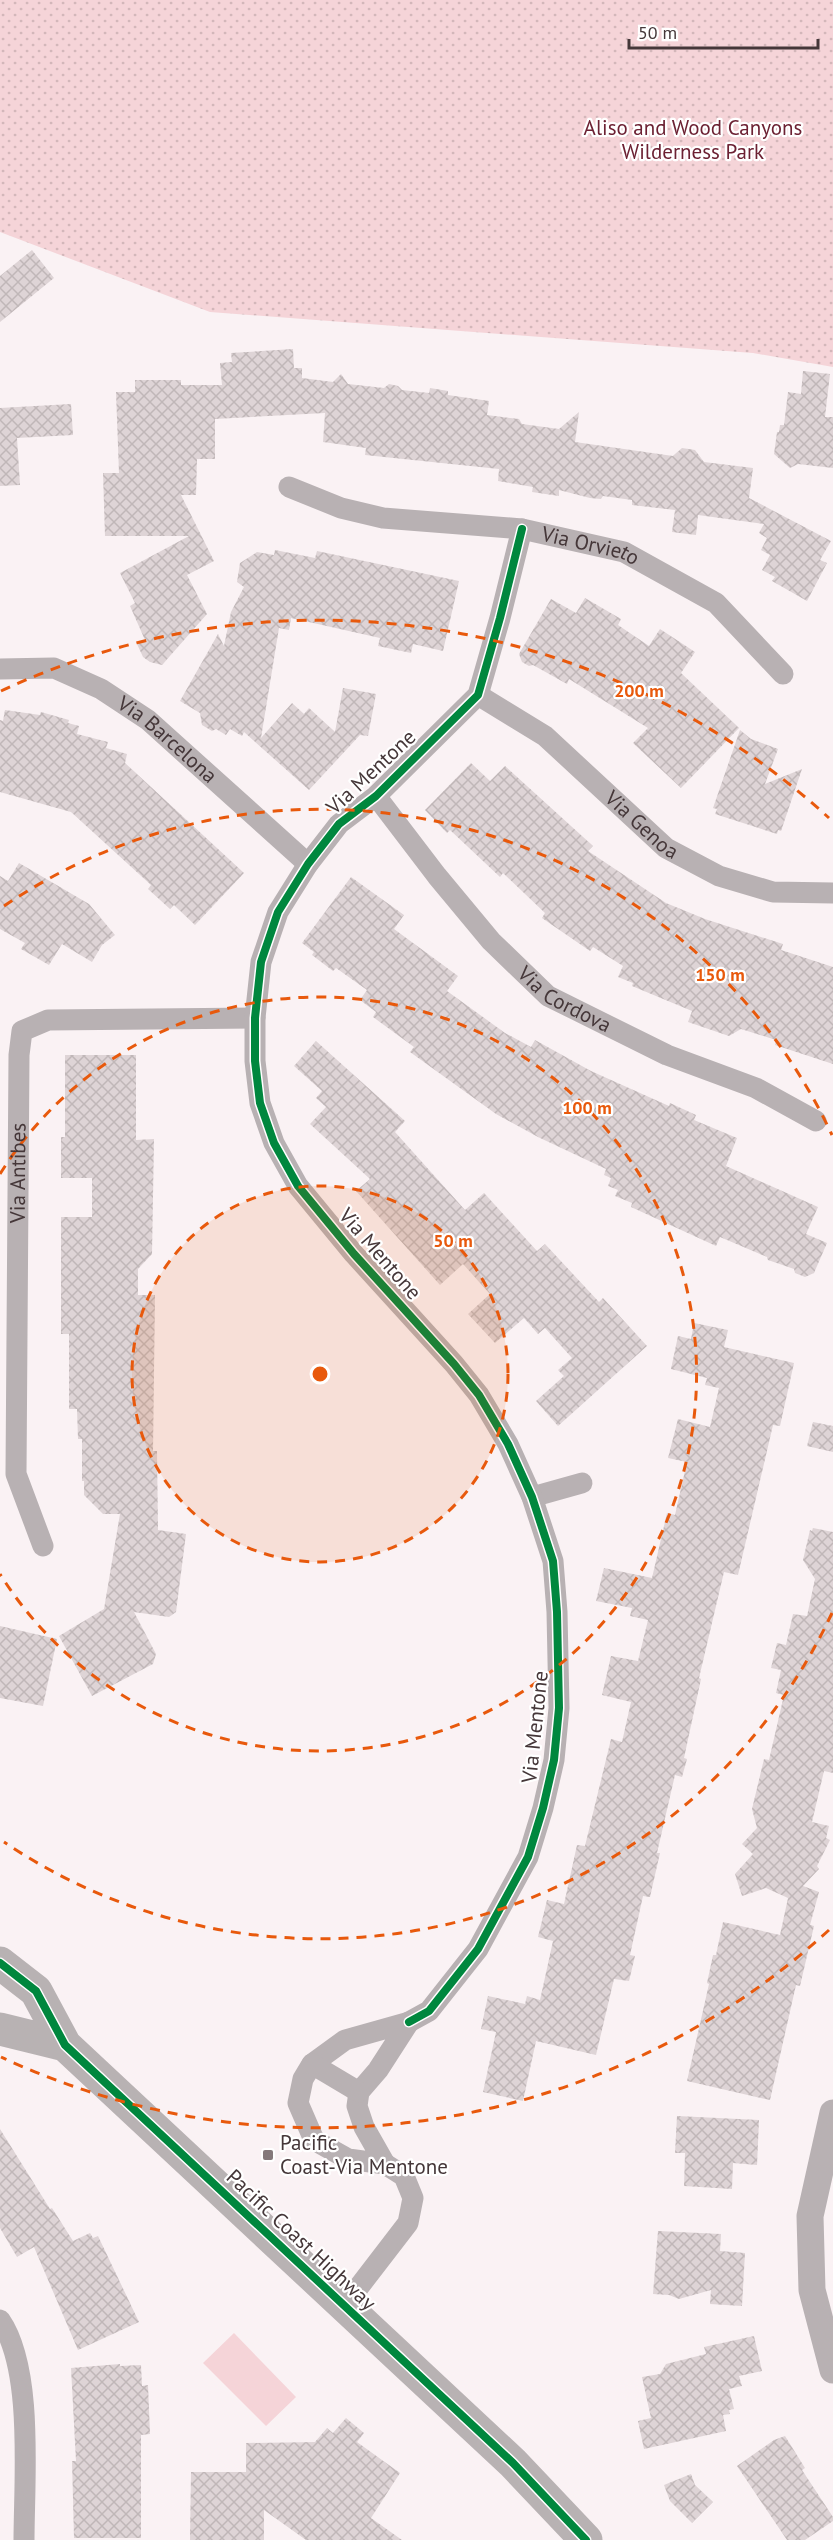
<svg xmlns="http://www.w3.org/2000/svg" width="833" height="2540" viewBox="0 0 833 2540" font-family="'PT Sans',sans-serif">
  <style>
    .green { fill: url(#green-dots) }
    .pitch { fill: #f5d4d8 }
    .building { fill: url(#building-cross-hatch) }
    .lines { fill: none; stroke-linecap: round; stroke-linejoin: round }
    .minor { stroke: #b8b1b3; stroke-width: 21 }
    .tertiary { stroke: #b8b1b3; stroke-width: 27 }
    .trunk { stroke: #b8b2b3; stroke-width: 33 }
    .cycleway-casing { stroke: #fff; stroke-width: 11 }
    .cycleway { stroke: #00873e; stroke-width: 8 }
    .ring { fill: none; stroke: #e8590c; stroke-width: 3; stroke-dasharray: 10 8 }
    .poi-dot { fill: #84787a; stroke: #fff; stroke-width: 2 }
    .labels { text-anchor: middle; stroke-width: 4.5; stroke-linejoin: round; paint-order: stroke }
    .park-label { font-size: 21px; fill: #6c2133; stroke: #fff }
    .street-label { font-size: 21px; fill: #453739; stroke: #fff }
    .poi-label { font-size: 21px; fill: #453739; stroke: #fff; text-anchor: start }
    .centre { fill: #e8590c; stroke: #fff; stroke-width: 3 }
    .ring-label { font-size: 18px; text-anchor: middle; font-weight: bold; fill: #e8590c; stroke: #fff; stroke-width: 4.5; stroke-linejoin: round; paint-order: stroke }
  </style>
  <defs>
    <pattern id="green-dots" width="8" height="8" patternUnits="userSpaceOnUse" patternTransform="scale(1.5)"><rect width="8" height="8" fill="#f5d4d8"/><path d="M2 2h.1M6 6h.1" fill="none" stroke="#d3b7ba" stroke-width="1.8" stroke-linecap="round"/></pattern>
    <pattern id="building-cross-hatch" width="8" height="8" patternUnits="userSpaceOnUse" patternTransform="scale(1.5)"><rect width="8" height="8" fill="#ded4d6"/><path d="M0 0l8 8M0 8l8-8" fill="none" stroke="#c0b7b8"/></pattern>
  </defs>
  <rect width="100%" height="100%" fill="#faf2f4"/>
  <path class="green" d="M0,0H833V367L753,353L210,312L0,232Z"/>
  <path class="pitch" d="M234,2333L296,2397L266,2426L203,2363Z"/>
  <path class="building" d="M32,250L54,278L0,322V276Z
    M293,349L294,368H302V378L333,382L341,374L348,384L384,388L389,384L398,386L402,390L429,393L430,388L448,391V395L489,401L487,415L519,419L522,424L559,429L579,412L575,442L673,456L682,448L695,450L704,462L753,468L749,498L831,541L820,560L827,563L807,601L772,581L775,577L762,570L770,555L761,550L767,538L759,533L764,524L698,515L696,535L672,532L675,510L632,505V500L603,496L601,499L590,498L559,490V496L532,492L533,487L498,481L499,469L365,455L366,448L323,442L325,413L215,419V459H197L196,495H181L214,561L187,575L207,614L162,665L150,662L143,657L137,644L145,640L130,606L135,603L120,573L189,536H105L103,473H119L116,392H135V380H181V385H222L220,363L232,362L231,353Z
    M803,371L830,374L825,417H833V468L798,464L790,468L774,454L777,432H779L780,425H784L788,392L801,394Z
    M71,404L73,435L17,438L20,485L0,486V408Z
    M275,550L315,558L317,551L459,581L443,651L413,644L411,653L378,646L380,638L291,618L289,630L279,628L261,738L292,703L304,714L309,708L335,732L343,688L376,694L368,736L360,735L309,790L244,732L242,736L230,729L226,735L216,729L212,731L202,725L200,713L180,701L218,634L224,646L231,612L244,587L237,582L240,563L257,552L274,555Z
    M585,598L621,619L618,625L649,646L660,629L695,652L681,673L739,728L681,788L633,743L648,728L569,679L567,684L533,665L529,666L522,662L519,654L551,599L576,613Z
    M5,710L40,715L41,712L69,720L68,723L79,726L77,734L108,742L106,748L127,754L125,763L244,873L195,925L174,905L170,909L148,889L151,885L71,812L0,792V720L3,721Z
    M740,730L751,739L778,749L765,784L802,769L781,831L778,830L777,834L715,814L717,809L713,808Z
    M471,763L490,781L505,766L593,846L588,851L666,903L705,919L783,944L781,950L833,967V1064L775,1045L776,1040L741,1029L729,1036L688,1022L692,1011L632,986L633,983L618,977L623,966L593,947L590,951L542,918L545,913L503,873L500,877L450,830L447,833L425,810Z
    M19,863L89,904L115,935L102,945L92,962L62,944L49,965L21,949L25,943L0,929V876L8,881Z
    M351,877L404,915L394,929L458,976L447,991L505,1033L531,1047L535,1040L591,1071L669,1106L670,1103L696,1115L694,1120L737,1138L726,1166L818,1207L806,1234L827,1243L814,1273L805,1277L795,1273L794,1269L768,1260L767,1257L720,1237L716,1246L631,1207L632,1203L615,1196L618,1190L608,1186L611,1178L604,1175L606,1169L538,1137L496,1114L410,1052L414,1047L373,1017L376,1012L360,1000L367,990L336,968L333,971L312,955L314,952L302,943Z
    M316,1041L405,1121L395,1132L465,1210L484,1193L537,1251L545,1244L599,1302L603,1298L647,1346L558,1426L536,1401L564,1376L558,1370L572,1358L545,1328L538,1334L524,1318L495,1343L468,1314L490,1294L463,1264L440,1285L356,1191L370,1179L310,1124L326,1107L316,1098L322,1091L294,1066Z
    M65,1055H136V1140L154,1139L152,1254L138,1269V1295H155L153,1451H157L158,1530L186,1534L176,1612L169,1617L134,1612L156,1654L153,1664L92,1696L59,1636L104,1609L120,1514H103L84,1495V1481H82V1439H78L77,1409H69V1334H61V1217H92V1178H61V1137H65Z
    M694,1323L728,1330L724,1347L794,1363L780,1426L773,1425L738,1575L724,1572L699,1678L701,1679L684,1758L687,1759L682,1777L675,1775L657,1853H660L650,1897L643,1896L630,1955L635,1956L629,1981L614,1979L596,2055L536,2041L523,2101L483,2092L496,2032L481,2029L488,1996L525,2004L527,1996L540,2000L553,1941L538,1937L547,1900L564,1904L577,1845L585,1846L611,1739L622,1742L631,1702L602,1695L611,1656L638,1661L648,1620L630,1616L632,1608L596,1601L604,1568L652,1578L667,1513L675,1515L687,1462L668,1458L678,1419L710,1427L719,1388L705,1385L707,1378L671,1369L678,1336L691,1339Z
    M813,1422L833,1426V1452L807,1446Z
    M813,1528L833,1532V1773L824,1771L812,1822L829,1826L826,1838L830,1840L817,1866L819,1869L803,1886L819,1892L810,1925L814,1926L800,1986L796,1985L770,2100L687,2081L709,1984L707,1983L713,1955H716L723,1922L780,1935L788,1898L766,1888L742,1896L735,1874L753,1854L742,1844L757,1828L752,1809L764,1759L769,1760L784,1695L776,1693L781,1670L771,1668L777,1643L786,1645L793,1614L807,1616L815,1579L803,1560L810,1530L812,1531Z
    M0,1626L57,1639L43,1706L0,1698Z
    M677,2116L759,2120L757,2165L733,2163L732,2189L684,2186L685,2153H675Z
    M0,2129L50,2209L52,2208L73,2241L90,2233L93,2238L98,2236L139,2322L78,2350L34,2247L17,2257L0,2228Z
    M658,2231L721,2234L720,2251L745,2253L742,2306L710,2304L711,2290L679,2299L669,2295L653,2294Z
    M754,2336L762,2371L739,2376L742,2386L729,2389L734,2409L729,2410L730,2414L723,2415L726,2431L644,2449L638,2421L651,2418L642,2377L660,2374L666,2364L706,2354L704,2347Z
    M120,2364V2366L141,2365L142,2386L148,2385L150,2434L141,2435V2538H74L72,2461H76L71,2368Z
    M346,2418L364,2433L357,2442L400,2473L371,2518L402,2540H306L264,2510V2540H190L191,2472H246V2443L315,2442L327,2428L333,2433Z
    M785,2436L805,2468L802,2470L833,2517V2521L805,2540H787L737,2466L774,2440Z
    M691,2474L695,2485L713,2502L692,2523L670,2501L664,2485Z"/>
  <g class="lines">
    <g class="minor">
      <path id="s1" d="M289,487L341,508L383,518L522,529L624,552L716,603L783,674"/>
      <path id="s2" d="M0,669L54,668L101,689L148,720L308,864"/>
      <path id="s3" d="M478,695L545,736L666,848L719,876L773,892L833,893"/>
      <path id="s4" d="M376,796L437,876L491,941L548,996L667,1055L756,1088L816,1121"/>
      <path d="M532,1497L582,1483"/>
      <path id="s5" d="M43,1546L16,1474L19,1055L22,1031L48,1020L255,1018"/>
      <path d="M409,2022L429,2011L478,1949L528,1857L543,1808L554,1760L559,1708L557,1612L553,1561L532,1497L508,1444L479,1395L454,1364L354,1254L298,1186L274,1143L260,1103L255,1061V1018L261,962L278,912L308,864L339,824L376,796L478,695L500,618L522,529"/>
      <path d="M409,2022L378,2070L359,2092L357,2106L364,2127L385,2164L348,2159L314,2140L298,2103L303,2079L312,2064L345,2040Z"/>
      <path d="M312,2064L359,2092"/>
      <path d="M345,2305L408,2223L413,2198L404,2176L385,2164"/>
      <path d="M0,2320C34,2369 24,2481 24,2540"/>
    </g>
    <path class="tertiary" d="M833,2113L810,2216L812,2290L833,2370"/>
    <path class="trunk" d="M0,1963L36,1991L65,2045L513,2463L586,2540
      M0,2029L65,2045"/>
    <defs>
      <path id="cycleway" d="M0,1963L36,1991L65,2045L513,2463L586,2540
        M409,2022L429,2011L478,1949L528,1857L543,1808L554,1760L559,1708L557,1612L553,1561L532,1497L508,1444L479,1395L454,1364L354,1254L298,1186L274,1143L260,1103L255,1061V1018L261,962L278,912L308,864L339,824L376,796L478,695L500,618L522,529"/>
    </defs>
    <use href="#cycleway" class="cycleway-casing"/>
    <use href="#cycleway" class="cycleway"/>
  </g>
  <circle cx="320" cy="1374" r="188" fill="#e8590c" fill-opacity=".12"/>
  <g class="ring">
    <circle cx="320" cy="1374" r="188"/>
    <path d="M0 1174A377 377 0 1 1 0 1574"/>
    <path d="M832 1613A565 565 0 0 1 4 1842M4 906A565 565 0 0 1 832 1135"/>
    <path d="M829 1930A754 754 0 0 1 1 2057M1 691A754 754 0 0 1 829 818"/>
  </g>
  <rect class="poi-dot" x="262" y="2149" width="12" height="12" rx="3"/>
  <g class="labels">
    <g class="park-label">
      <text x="693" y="135">Aliso and Wood Canyons<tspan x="693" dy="24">Wilderness Park</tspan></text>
    </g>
    <g class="street-label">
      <text dy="7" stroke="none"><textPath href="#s1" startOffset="309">Via Orvieto</textPath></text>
      <text dy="7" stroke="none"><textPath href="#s2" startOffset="189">Via Barcelona</textPath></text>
      <text transform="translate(371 772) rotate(-43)" y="7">Via Mentone</text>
      <text dy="7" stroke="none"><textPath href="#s3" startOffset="210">Via Genoa</textPath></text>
      <text dy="7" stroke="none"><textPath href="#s4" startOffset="280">Via Cordova</textPath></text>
      <text dy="7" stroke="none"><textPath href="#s5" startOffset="378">Via Antibes</textPath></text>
      <text transform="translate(380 1254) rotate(49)" y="7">Via Mentone</text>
      <text transform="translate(535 1727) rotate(-84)" y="7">Via Mentone</text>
      <text transform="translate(301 2240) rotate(43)" y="7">Pacific Coast Highway</text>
    </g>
    <g class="poi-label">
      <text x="280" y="2150">Pacific<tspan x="280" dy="24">Coast-Via Mentone</tspan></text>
    </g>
  </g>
  <circle cx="320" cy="1374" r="9" class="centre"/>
  <g class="ring-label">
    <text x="639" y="697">200 m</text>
    <text x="720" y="981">150 m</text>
    <text x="587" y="1114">100 m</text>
    <text x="453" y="1247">50 m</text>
  </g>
  <path d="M629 39v9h189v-9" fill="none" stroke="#453739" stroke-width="3"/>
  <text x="638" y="39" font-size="18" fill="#453739" stroke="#ffffff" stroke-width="4.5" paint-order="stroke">50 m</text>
</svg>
